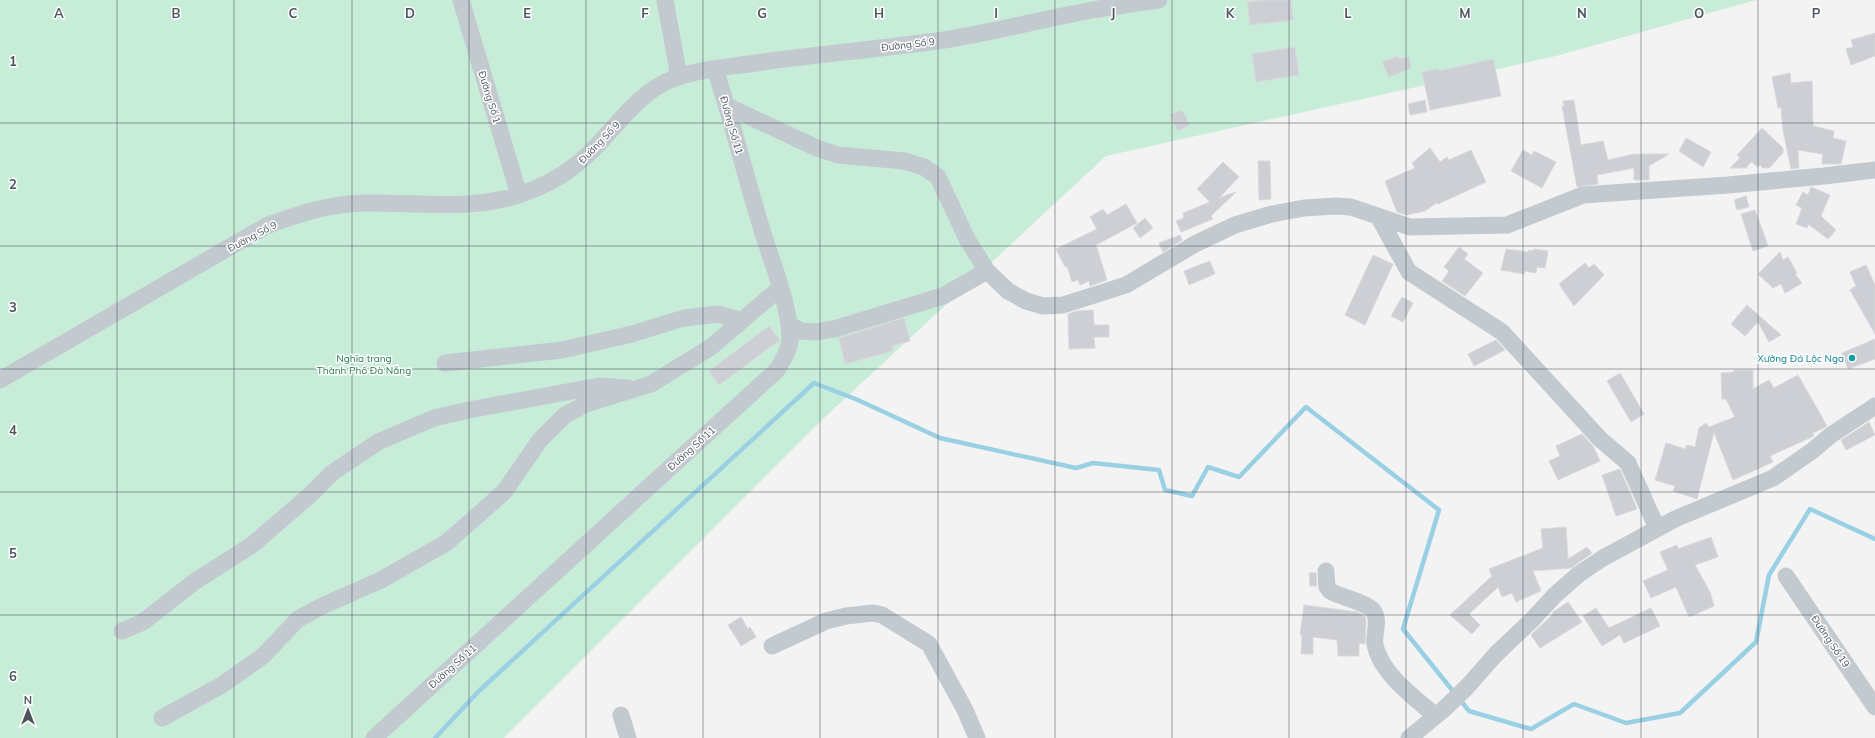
<svg xmlns="http://www.w3.org/2000/svg" width="1875" height="738" viewBox="0 0 1875 738" font-family="Mulish,sans-serif">
  <style>
    .green { fill: #c7ecd8 }
    .lines { fill: none; stroke-linecap: round; stroke-linejoin: round }
    .stream { stroke: #99d0e4; stroke-width: 4.5 }
    .building { fill: #cdcfd4; stroke: #d7d9dd }
    .minor { stroke: #c2c9cf; stroke-width: 17 }
    .grid { fill: none; stroke: #4c555e; stroke-width: 1; stroke-opacity: 0.55 }
    .culture-dot { fill: #0f9aa8; stroke: #fff; stroke-width: 1.5 }
    .labels { text-anchor: middle; stroke-width: 3; stroke-linejoin: round; paint-order: stroke }
    .street-label { font-size: 10px; fill: #4c555e; stroke: #fff }
    .park-label { font-size: 10px; fill: #237a53; stroke: #fff }
    .culture-label { font-size: 10px; fill: #0d838f; stroke: #fff; text-anchor: end }
    .grid-label { font-size: 13px; text-anchor: middle; font-weight: bold; fill: #4c555e; stroke: #fff; stroke-width: 3; stroke-linejoin: round; paint-order: stroke }
  </style>
  <rect width="100%" height="100%" fill="#f4f3f3"/>
  <path class="green" d="M0,0H1756L1556,56L1106,156L825,417L504,738H0Z"/>
  <g class="lines">
    <path class="stream" d="M435,738L480,690L814,383L858,400L940,438L1076,468L1093,463L1159,470L1165,490L1192,496L1208,467L1239,477L1306,407L1439,510L1403,629L1469,711L1531,729L1574,704L1626,723L1680,713L1756,642L1769,575L1810,509L1875,539"/>
  </g>
  <path class="building" d="M1262,0H1291L1293,20L1250,25L1247,2Z
    M1875,33V56L1851,65L1846,49L1853,47L1851,40Z
    M1295,47L1299,75L1256,82L1252,54Z
    M1397,56L1399,59L1409,57L1411,68L1389,77L1382,62Z
    M1493,59L1501,96L1430,110L1422,72L1438,69L1439,71Z
    M1790,73L1791,83L1812,81L1813,126L1834,131L1833,138L1846,141L1841,164H1822L1823,154L1798,150L1799,168L1791,169L1783,130L1781,107L1778,108L1772,77Z
    M1425,100L1427,112L1410,115L1408,104Z
    M1574,100L1581,145L1603,141L1608,160L1634,154H1669L1649,166V180H1634V168L1597,175L1598,184L1577,187L1562,106H1564L1563,101Z
    M1182,110L1190,125L1178,131L1170,115Z
    M1762,128L1783,148V153L1769,168H1763L1760,165L1758,167L1751,162L1746,168H1730L1740,158L1737,155Z
    M1686,138L1711,152L1703,167L1679,151Z
    M1430,148L1440,162L1447,157L1449,160L1471,150L1486,182L1438,204L1436,203L1425,211L1407,215L1397,212L1385,181L1415,168L1412,163Z
    M1523,150L1532,155L1534,151L1556,162L1542,188L1511,171Z
    M1258,161H1270L1271,199L1259,200Z
    M1223,162L1239,177L1219,198L1236,192L1211,216L1213,219L1181,232L1176,221L1184,218L1183,213L1210,202L1197,189Z
    M1811,187L1830,195L1821,216L1836,230L1828,239L1808,224L1807,228L1796,224L1802,208L1796,205L1803,192L1808,195Z
    M1746,196L1749,207L1737,210L1734,200Z
    M1126,204L1137,223L1096,245L1107,280L1090,286L1089,281L1080,285L1078,280L1072,282L1067,266L1065,267L1056,249L1097,229L1090,217L1103,209L1107,215Z
    M1755,210L1768,246L1753,251L1741,214Z
    M1145,218L1153,228L1140,238L1133,228Z
    M1180,235L1182,240L1163,252L1159,243Z
    M1459,247L1468,254L1464,259L1483,273L1465,296L1442,281L1449,271L1444,267Z
    M1506,249L1528,252L1529,250L1533,251L1534,249L1548,251L1545,268L1537,267L1536,273L1525,271L1524,274L1501,270Z
    M1780,252L1783,260L1788,257L1797,273L1795,274L1802,283L1785,293L1781,284L1773,288L1758,274Z
    M1373,255L1393,264L1365,325L1345,315Z
    M1210,261L1215,274L1189,285L1184,271Z
    M1585,263L1589,268L1594,264L1604,275L1574,306L1559,284Z
    M1866,265L1875,285V334L1850,290L1856,286L1850,272Z
    M1402,297L1413,303L1403,322L1391,316Z
    M1747,305L1756,313L1781,335L1769,342L1758,322L1745,336L1731,324Z
    M1093,310L1094,325H1109V337H1094L1095,348L1069,349L1068,314L1077,311Z
    M904,318L910,341L892,346L893,351L845,364L839,338Z
    M769,326L780,340L719,385L709,371Z
    M1875,339V359L1848,369L1842,353Z
    M1496,340L1505,350L1474,366L1468,354Z
    M1734,370H1753V389L1769,380L1774,388L1798,375L1827,426L1813,433L1814,436L1770,456L1773,462L1733,480L1714,432L1697,499L1673,491L1675,486L1655,480L1666,443L1685,449L1687,445L1695,447L1699,428L1706,423L1709,427L1735,417L1726,399H1722L1721,373L1734,372Z
    M1620,373L1644,414L1631,422L1607,381Z
    M1869,422L1875,435L1846,450L1841,440Z
    M1582,434L1593,446L1600,461L1558,480L1549,461L1560,456L1556,446Z
    M1620,469L1637,509L1616,516L1602,475Z
    M1566,527L1568,559L1587,547L1592,553L1571,568L1533,571L1541,591L1516,602L1512,593L1502,597L1498,587L1469,614L1480,625L1472,634L1450,615L1492,576L1489,569L1543,548L1541,529Z
    M1711,537L1718,557L1695,565L1710,592L1714,606L1689,617L1676,587L1651,598L1643,581L1668,570L1660,552L1677,545L1678,549Z
    M1309,573H1316L1317,586H1310Z
    M1568,602L1582,622L1540,648L1531,635L1553,614V612Z
    M1304,605L1357,612L1365,616L1366,621L1365,644L1359,643V656H1338L1337,640L1313,637V654H1301L1302,635H1300Z
    M1596,608L1609,628L1651,608L1660,626L1624,643L1620,635L1602,646L1583,616Z
    M741,617L748,629L750,627L756,637L741,646L728,625Z"/>
  <g class="lines">
    <path class="minor" d="M461,0L519,195
      M665,0L679,77
      M727,106L819,149L838,155L904,161L924,167L938,177L967,239L987,271L1008,291L1026,301L1043,306L1063,305L1126,285L1195,244L1235,225L1272,214L1304,208L1336,206L1351,207L1410,227L1507,225L1583,195L1728,185L1824,176L1875,170
      M1378,216L1409,272L1502,332L1600,439L1628,463L1657,528
      M789,324L801,331L815,332L834,329L943,296L987,271
      M445,363L562,350L632,334L684,318L718,314L742,321
      M0,380L266,226C298,214 329,204 363,203C415,202 468,211 519,195C539,188 560,178 577,164C611,138 631,96 672,79C698,69 728,67 756,63C818,54 881,49 944,40C994,32 1043,19 1093,10C1115,6 1137,3 1159,0
      M1326,571L1327,587L1330,591C1340,597 1369,603 1374,612C1380,622 1373,635 1375,645C1381,674 1415,698 1436,716
      M1786,576L1875,707
      M122,631L143,622L194,582L252,545L310,495L332,473L378,442L434,418L469,410L599,386L628,388
      M772,646L826,621L846,616L873,613L882,615L929,644L965,710L977,738
      M621,715L628,738
      M162,718L222,685L263,656L298,619L322,606L381,580L446,543L504,492L540,440L565,415L586,404L651,384L711,347L780,288
      M374,738L777,370C782,361 790,350 790,339C790,307 773,265 763,233C746,179 733,123 715,69
      M1409,738L1443,710L1467,687L1496,654L1532,620L1555,595L1579,574L1603,558L1675,519L1773,478L1812,451L1831,435L1875,406"/>
  </g>
  <path class="grid" d="M117,0V738M234,0V738M352,0V738M469,0V738M586,0V738M703,0V738M820,0V738M938,0V738M1055,0V738M1172,0V738M1289,0V738M1406,0V738M1523,0V738M1641,0V738M1758,0V738M0,123H1875M0,246H1875M0,369H1875M0,492H1875M0,615H1875"/>
  <circle class="culture-dot" cx="1852" cy="358" r="4"/>
  <g class="labels">
    <g class="street-label">
      <text transform="translate(908 44) rotate(-7)" y="4">Đường Số 9</text>
      <text transform="translate(490 97) rotate(73)" y="4">Đường Số 1</text>
      <text transform="translate(732 125) rotate(74)" y="4">Đường Số 11</text>
      <text transform="translate(599 142) rotate(-46)" y="4">Đường Số 9</text>
      <text transform="translate(252 236) rotate(-28)" y="4">Đường Số 9</text>
      <text transform="translate(691 448) rotate(-42)" y="4">Đường Số 11</text>
      <text transform="translate(1831 641) rotate(56)" y="4">Đường Số 19</text>
      <text transform="translate(452 666) rotate(-42)" y="4">Đường Số 11</text>
    </g>
    <g class="park-label">
      <text x="364" y="362">Nghĩa trang<tspan x="364" dy="12">Thành Phố Đà Nẵng</tspan></text>
    </g>
    <g class="culture-label">
      <text x="1844" y="362">Xưởng Đá Lộc Nga</text>
    </g>
  </g>
  <g class="grid-label">
    <text x="59" y="18">A</text>
    <text x="176" y="18">B</text>
    <text x="293" y="18">C</text>
    <text x="410" y="18">D</text>
    <text x="527" y="18">E</text>
    <text x="645" y="18">F</text>
    <text x="762" y="18">G</text>
    <text x="879" y="18">H</text>
    <text x="996" y="18">I</text>
    <text x="1113" y="18">J</text>
    <text x="1230" y="18">K</text>
    <text x="1348" y="18">L</text>
    <text x="1465" y="18">M</text>
    <text x="1582" y="18">N</text>
    <text x="1699" y="18">O</text>
    <text x="1816" y="18">P</text>
    <text x="13" y="66">1</text>
    <text x="13" y="189">2</text>
    <text x="13" y="312">3</text>
    <text x="13" y="435">4</text>
    <text x="13" y="558">5</text>
    <text x="13" y="681">6</text>
  </g>
  <g transform="translate(28 710)" stroke="#ffffff" stroke-width="3" paint-order="stroke">
  <path d="M0-3L7 15L0 10L-7 15Z" fill="#4c555e"/>
  <text y="-6" font-size="11" font-weight="bold" text-anchor="middle" fill="#4c555e">N</text>
  </g>
</svg>
